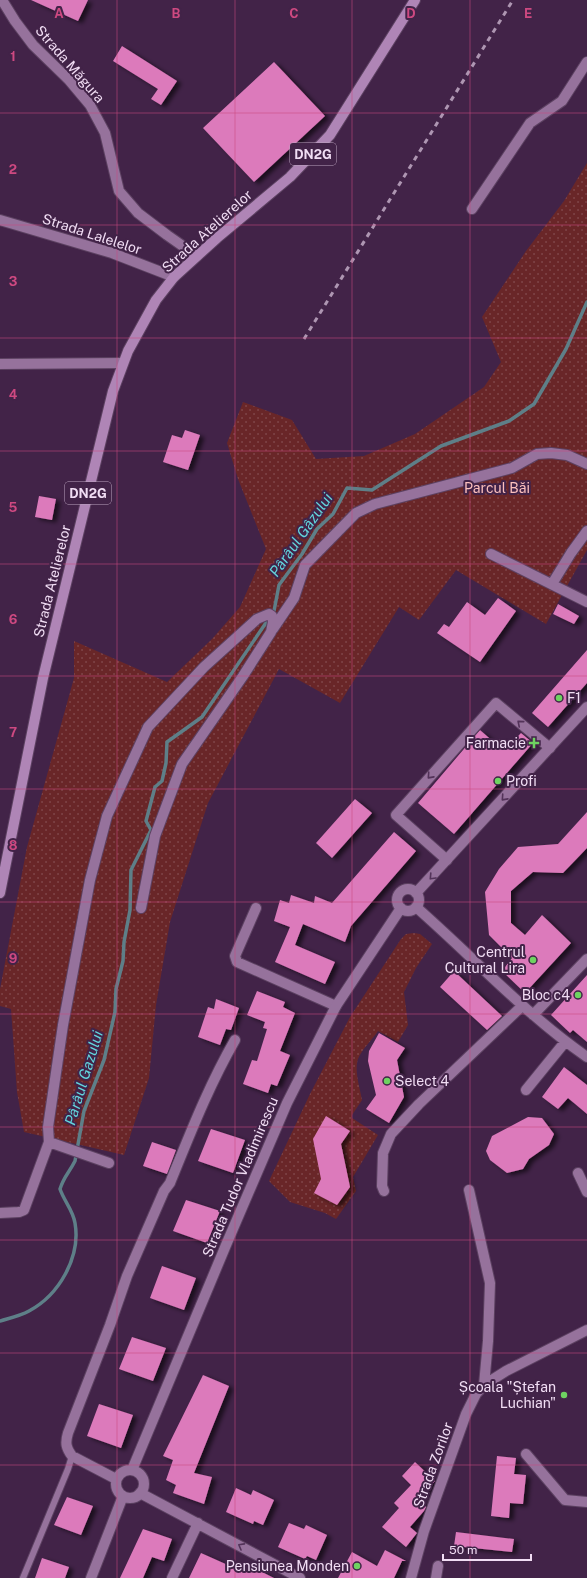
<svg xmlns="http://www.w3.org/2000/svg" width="587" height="1578" viewBox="0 0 587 1578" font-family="'Public Sans',sans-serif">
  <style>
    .grass { fill: url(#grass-dots) }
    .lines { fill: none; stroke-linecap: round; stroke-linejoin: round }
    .stream { stroke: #5e7f88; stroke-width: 3.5 }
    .building { fill: #dc7abb; filter: url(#shadow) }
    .lane-casing { stroke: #5c4161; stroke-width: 8 }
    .street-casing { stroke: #5c4161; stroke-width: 12 }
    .secondary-casing { stroke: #5c4161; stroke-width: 12 }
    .primary-casing { stroke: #5c4161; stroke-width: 12 }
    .lane { stroke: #96729c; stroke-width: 6 }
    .street { stroke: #96729c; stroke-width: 10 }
    .secondary { stroke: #96729c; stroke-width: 10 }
    .primary { stroke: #af85b6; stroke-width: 10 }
    .rail { stroke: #ae96b2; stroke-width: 3; stroke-dasharray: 5 5; stroke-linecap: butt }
    .oneway { stroke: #533359 }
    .grid { fill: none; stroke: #ce4981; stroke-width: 1; stroke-opacity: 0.55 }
    .poi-dot { fill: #6ed361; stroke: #422348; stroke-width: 1.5 }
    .labels { text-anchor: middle; stroke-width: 4; stroke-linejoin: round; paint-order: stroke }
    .shield { fill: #422348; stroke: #bca5c0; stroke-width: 1 }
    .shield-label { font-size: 13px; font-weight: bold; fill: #f1ddf4 }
    .street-label { font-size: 14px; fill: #f1ddf4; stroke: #422348 }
    .park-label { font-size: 14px; fill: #fcc0bd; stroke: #422348 }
    .poi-label { font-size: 14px; fill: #f1ddf4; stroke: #422348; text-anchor: end }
    .water-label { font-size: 15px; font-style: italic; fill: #63d5dd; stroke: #422348 }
    .grid-label { font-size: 13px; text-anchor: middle; font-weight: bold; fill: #ce4981; stroke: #422348; stroke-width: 4; stroke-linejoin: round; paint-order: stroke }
  </style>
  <defs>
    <pattern id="grass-dots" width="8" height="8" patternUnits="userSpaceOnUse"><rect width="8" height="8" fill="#692628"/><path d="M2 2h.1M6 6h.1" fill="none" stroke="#7f4548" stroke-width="1.8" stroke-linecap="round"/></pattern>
    <filter id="shadow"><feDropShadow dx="4.5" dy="2.5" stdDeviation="2" flood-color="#0009"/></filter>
  </defs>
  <rect width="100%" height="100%" fill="#422348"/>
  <path class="grass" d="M587,163V550L546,624L456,570L419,620L399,607L340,703L279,669L208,803L170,922L156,1005L149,1078L124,1155L24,1132L17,1092L11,1009L0,1006V989L27,847L74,678V641L167,682L212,639L240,607L266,549L238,479L227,443L243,402L292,420L316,459L364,456L415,434L484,387L501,362L482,317L526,251L564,201Z
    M414,933L420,934L432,944L416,968L404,992L408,1025L398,1042L378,1031C372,1040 362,1049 358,1059C354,1071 360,1088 362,1100L352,1115V1118L378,1135L353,1177L356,1191L336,1219L325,1213L290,1202L269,1181L310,1094L350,1017L401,939L406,934Z"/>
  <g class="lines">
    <path class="stream" d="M0,1321C10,1318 20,1316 29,1311C59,1295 81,1257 75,1223C73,1210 64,1201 60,1189C64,1176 69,1173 75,1161L84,1111L104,1060L115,1012L116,989L123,961L124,942L130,910L131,870L151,830L146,821L155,787L162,781L166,763L167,742L202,717L274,611L279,585L302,554L317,529L333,514L347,488L372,490L441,446L509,421L534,404L566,349L587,302"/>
  </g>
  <path class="building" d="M31,0H88L78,21Z
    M122,46L177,81L161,105L151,99L158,89L113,61Z
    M274,62L325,116L254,182L203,128Z
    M185,430L200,435L188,470L163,462L172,435L182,438Z
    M39,496L56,499L52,520L35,517Z
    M498,598L516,611L480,662L437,633L444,624L449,627L467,602L485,615Z
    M558,604L579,616L574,624L553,614Z
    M587,650V683L548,727L532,713Z
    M480,730L496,744L500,739L509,745L521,733L533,743L454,834L418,803Z
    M355,799L372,813L332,858L316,843Z
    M587,812V848L563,873L533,872L511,891V923L525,935L542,915L571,943L525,993L502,971L512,958L489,935L485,892L499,869L518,847L558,844Z
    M394,832L416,851L351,926L345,942L303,924L295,945L335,962L325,984L275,962L290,927L274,921L280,900L289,903L291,895L314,903L315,896L332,903Z
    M454,971L502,1016L487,1030L440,987Z
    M587,975V1042L573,1030L570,1033L551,1015Z
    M257,991L285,1002L283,1007L295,1013L280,1051L290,1055L277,1086L271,1084L268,1093L243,1084L252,1060L257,1061L267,1029L263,1028L265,1022L247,1015Z
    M216,999L239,1008L231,1030L226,1029L220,1045L198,1037L208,1007L214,1009Z
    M379,1033L405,1048L397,1060L404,1097L389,1123L366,1109L376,1095L368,1061L369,1051Z
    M564,1067L587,1085V1114L568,1098L558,1109L542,1097Z
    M326,1116L350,1131L341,1144L350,1187L337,1205L314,1193L321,1179L313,1139Z
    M528,1117L542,1118L554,1134L549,1145L529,1159L523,1169L507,1173L490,1160L486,1151L492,1136Z
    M211,1129L245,1140L233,1173L198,1161Z
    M152,1142L176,1150L167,1174L143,1166Z
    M186,1200L220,1211L207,1243L173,1231Z
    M162,1266L196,1278L184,1310L150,1298Z
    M132,1337L166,1348L153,1381L119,1369Z
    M203,1375L229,1386L194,1473L212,1477L204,1504L173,1493L176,1485L166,1480L173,1460L163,1456Z
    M99,1404L133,1415L121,1448L87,1436Z
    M497,1456L516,1458L514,1474L526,1475L523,1504L510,1503L509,1518L491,1516Z
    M415,1462L435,1481L418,1499L426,1507L424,1511L410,1527L417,1533L406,1547L382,1527L399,1508L394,1503L411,1485L402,1476Z
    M236,1488L251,1495L253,1490L274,1500L263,1525L254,1521L253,1524L226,1512Z
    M67,1497L93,1506L81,1535L54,1525Z
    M289,1523L304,1529L306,1525L327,1535L316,1560L307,1556L305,1559L278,1547Z
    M143,1529L172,1539L164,1561L152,1557L143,1578H120Z
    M456,1532L514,1539L512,1552L454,1546Z
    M385,1550L406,1561H402L394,1578H338L352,1552L377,1566Z
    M201,1553L239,1570L242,1562L274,1578H189Z
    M42,1558L69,1567L65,1578H35Z"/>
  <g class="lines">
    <defs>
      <path id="lane" d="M23,1578L68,1469L72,1456"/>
      <path id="street" d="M2,0L15,21L33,45L69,80L90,105L105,133L119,191L138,213L167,235L197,256
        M472,209L530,123L562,101L587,62
        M0,220L112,253L174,277
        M0,364L122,363
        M491,554L587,602
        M552,584L571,553L587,531
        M273,629L294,598L305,565L356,513L375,504L512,468L537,454L551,453L567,455L587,464
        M447,860L396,815L496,703L550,748
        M416,907C473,957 524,1013 587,1057
        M256,908L235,956L237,962L336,1006
        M533,1015L587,959
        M526,1090L565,1042
        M49,1142L109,1163
        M578,1173L587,1192
        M469,1190L490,1283L488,1341L484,1385
        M384,1191L382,1186L383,1153L391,1134L419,1104L522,1006
        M0,1213L19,1212L24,1210L49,1142L48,1127L63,1025L90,880L107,816L148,727L204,667L257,619L269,614L272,616L273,622L271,632L243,676L182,764L155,836L141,908
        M526,1454L565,1500L587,1502
        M116,1479L72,1456C66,1448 65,1443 68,1433L110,1325L127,1276L164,1191L170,1183C190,1134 209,1085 235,1040
        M140,1493L300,1578
        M172,1578L198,1523
        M411,1578L424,1531L466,1414L476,1394L484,1385L506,1371L587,1330
        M436,1578L438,1566"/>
      <path id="secondary" d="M397 900a11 11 0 1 1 22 0a11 11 0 1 1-22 0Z
        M416,893L587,707
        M132,1470L226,1245L287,1103L336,1006L401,908
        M116 1484a14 14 0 1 1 28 0a14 14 0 1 1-28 0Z
        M91,1578L123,1496"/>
      <path id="primary" d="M0,893L43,678L113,391L128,351L156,300L174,277L217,238L290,177L330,135L415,0"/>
    </defs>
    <use href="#lane" class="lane-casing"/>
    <use href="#street" class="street-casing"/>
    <use href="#secondary" class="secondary-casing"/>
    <use href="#primary" class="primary-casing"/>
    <use href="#lane" class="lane"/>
    <use href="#street" class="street"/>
    <use href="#secondary" class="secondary"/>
    <use href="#primary" class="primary"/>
    <path class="rail" d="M304,339L513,0"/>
  </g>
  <defs><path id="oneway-chevron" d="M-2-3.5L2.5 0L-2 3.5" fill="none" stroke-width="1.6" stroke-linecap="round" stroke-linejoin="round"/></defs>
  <g class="oneway">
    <use href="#oneway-chevron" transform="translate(520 723) rotate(-140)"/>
    <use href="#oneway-chevron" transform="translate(430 776) rotate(132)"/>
    <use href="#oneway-chevron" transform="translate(504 798) rotate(132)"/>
    <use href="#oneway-chevron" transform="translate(432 877) rotate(133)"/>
    <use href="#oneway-chevron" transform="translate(241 1546) rotate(-151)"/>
  </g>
  <path class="grid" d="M117,0V1578M235,0V1578M352,0V1578M470,0V1578M0,113H587M0,225H587M0,338H587M0,451H587M0,564H587M0,676H587M0,789H587M0,902H587M0,1014H587M0,1127H587M0,1240H587M0,1353H587M0,1465H587"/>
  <g class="poi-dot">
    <circle cx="559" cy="698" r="4"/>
    <path d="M532 737h4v4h4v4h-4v4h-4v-4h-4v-4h4z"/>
    <circle cx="498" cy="781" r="4"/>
    <circle cx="533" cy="960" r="4"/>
    <circle cx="578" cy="995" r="4"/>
    <circle cx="387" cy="1081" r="4"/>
    <circle cx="564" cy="1395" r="4"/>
    <circle cx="357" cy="1566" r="4"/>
  </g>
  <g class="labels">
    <g class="shield">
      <rect x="290" y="143" width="46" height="22" rx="3"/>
      <rect x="65" y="482" width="46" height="22" rx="3"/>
    </g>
    <g class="shield-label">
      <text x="313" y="159">DN2G</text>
      <text x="88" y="498">DN2G</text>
    </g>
    <g class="street-label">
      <text transform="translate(70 64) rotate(49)" y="5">Strada Măgura</text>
      <text transform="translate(207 231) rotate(-42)" y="5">Strada Atelierelor</text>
      <text transform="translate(92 234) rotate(18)" y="5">Strada Lalelelor</text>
      <text transform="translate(52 581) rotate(-76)" y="5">Strada Atelierelor</text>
      <text transform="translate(240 1177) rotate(-67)" y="5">Strada Tudor Vladimirescu</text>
      <text transform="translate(433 1465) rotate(-70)" y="5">Strada Zorilor</text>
    </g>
    <g class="park-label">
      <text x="497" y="493">Parcul Băi</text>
    </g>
    <g class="poi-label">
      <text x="567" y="703" text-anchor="start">F1</text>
      <text x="526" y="748">Farmacie</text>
      <text x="506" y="786" text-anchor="start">Profi</text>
      <text x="525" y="957">Centrul<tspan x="525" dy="16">Cultural Lira</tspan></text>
      <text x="570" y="1000">Bloc c4</text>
      <text x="395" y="1086" text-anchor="start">Select 4</text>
      <text x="556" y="1392">Școala "Ștefan<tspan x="556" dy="16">Luchian"</tspan></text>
      <text x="349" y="1571">Pensiunea Monden</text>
    </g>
    <g class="water-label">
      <text transform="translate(301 535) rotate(-55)" y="5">Pârâul Gâzului</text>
      <text transform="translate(84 1078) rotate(-73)" y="5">Pârâul Gazului</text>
    </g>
  </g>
  <g class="grid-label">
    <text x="59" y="18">A</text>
    <text x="176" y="18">B</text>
    <text x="294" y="18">C</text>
    <text x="411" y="18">D</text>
    <text x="528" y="18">E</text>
    <text x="13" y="61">1</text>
    <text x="13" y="174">2</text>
    <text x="13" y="286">3</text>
    <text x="13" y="399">4</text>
    <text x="13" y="512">5</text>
    <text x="13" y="624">6</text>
    <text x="13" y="737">7</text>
    <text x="13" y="850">8</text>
    <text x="13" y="963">9</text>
  </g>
  <path d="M443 1554v6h88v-6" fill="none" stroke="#f1ddf4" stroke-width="2"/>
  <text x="449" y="1554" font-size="12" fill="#f1ddf4" stroke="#422348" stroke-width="3" paint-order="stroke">50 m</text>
</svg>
